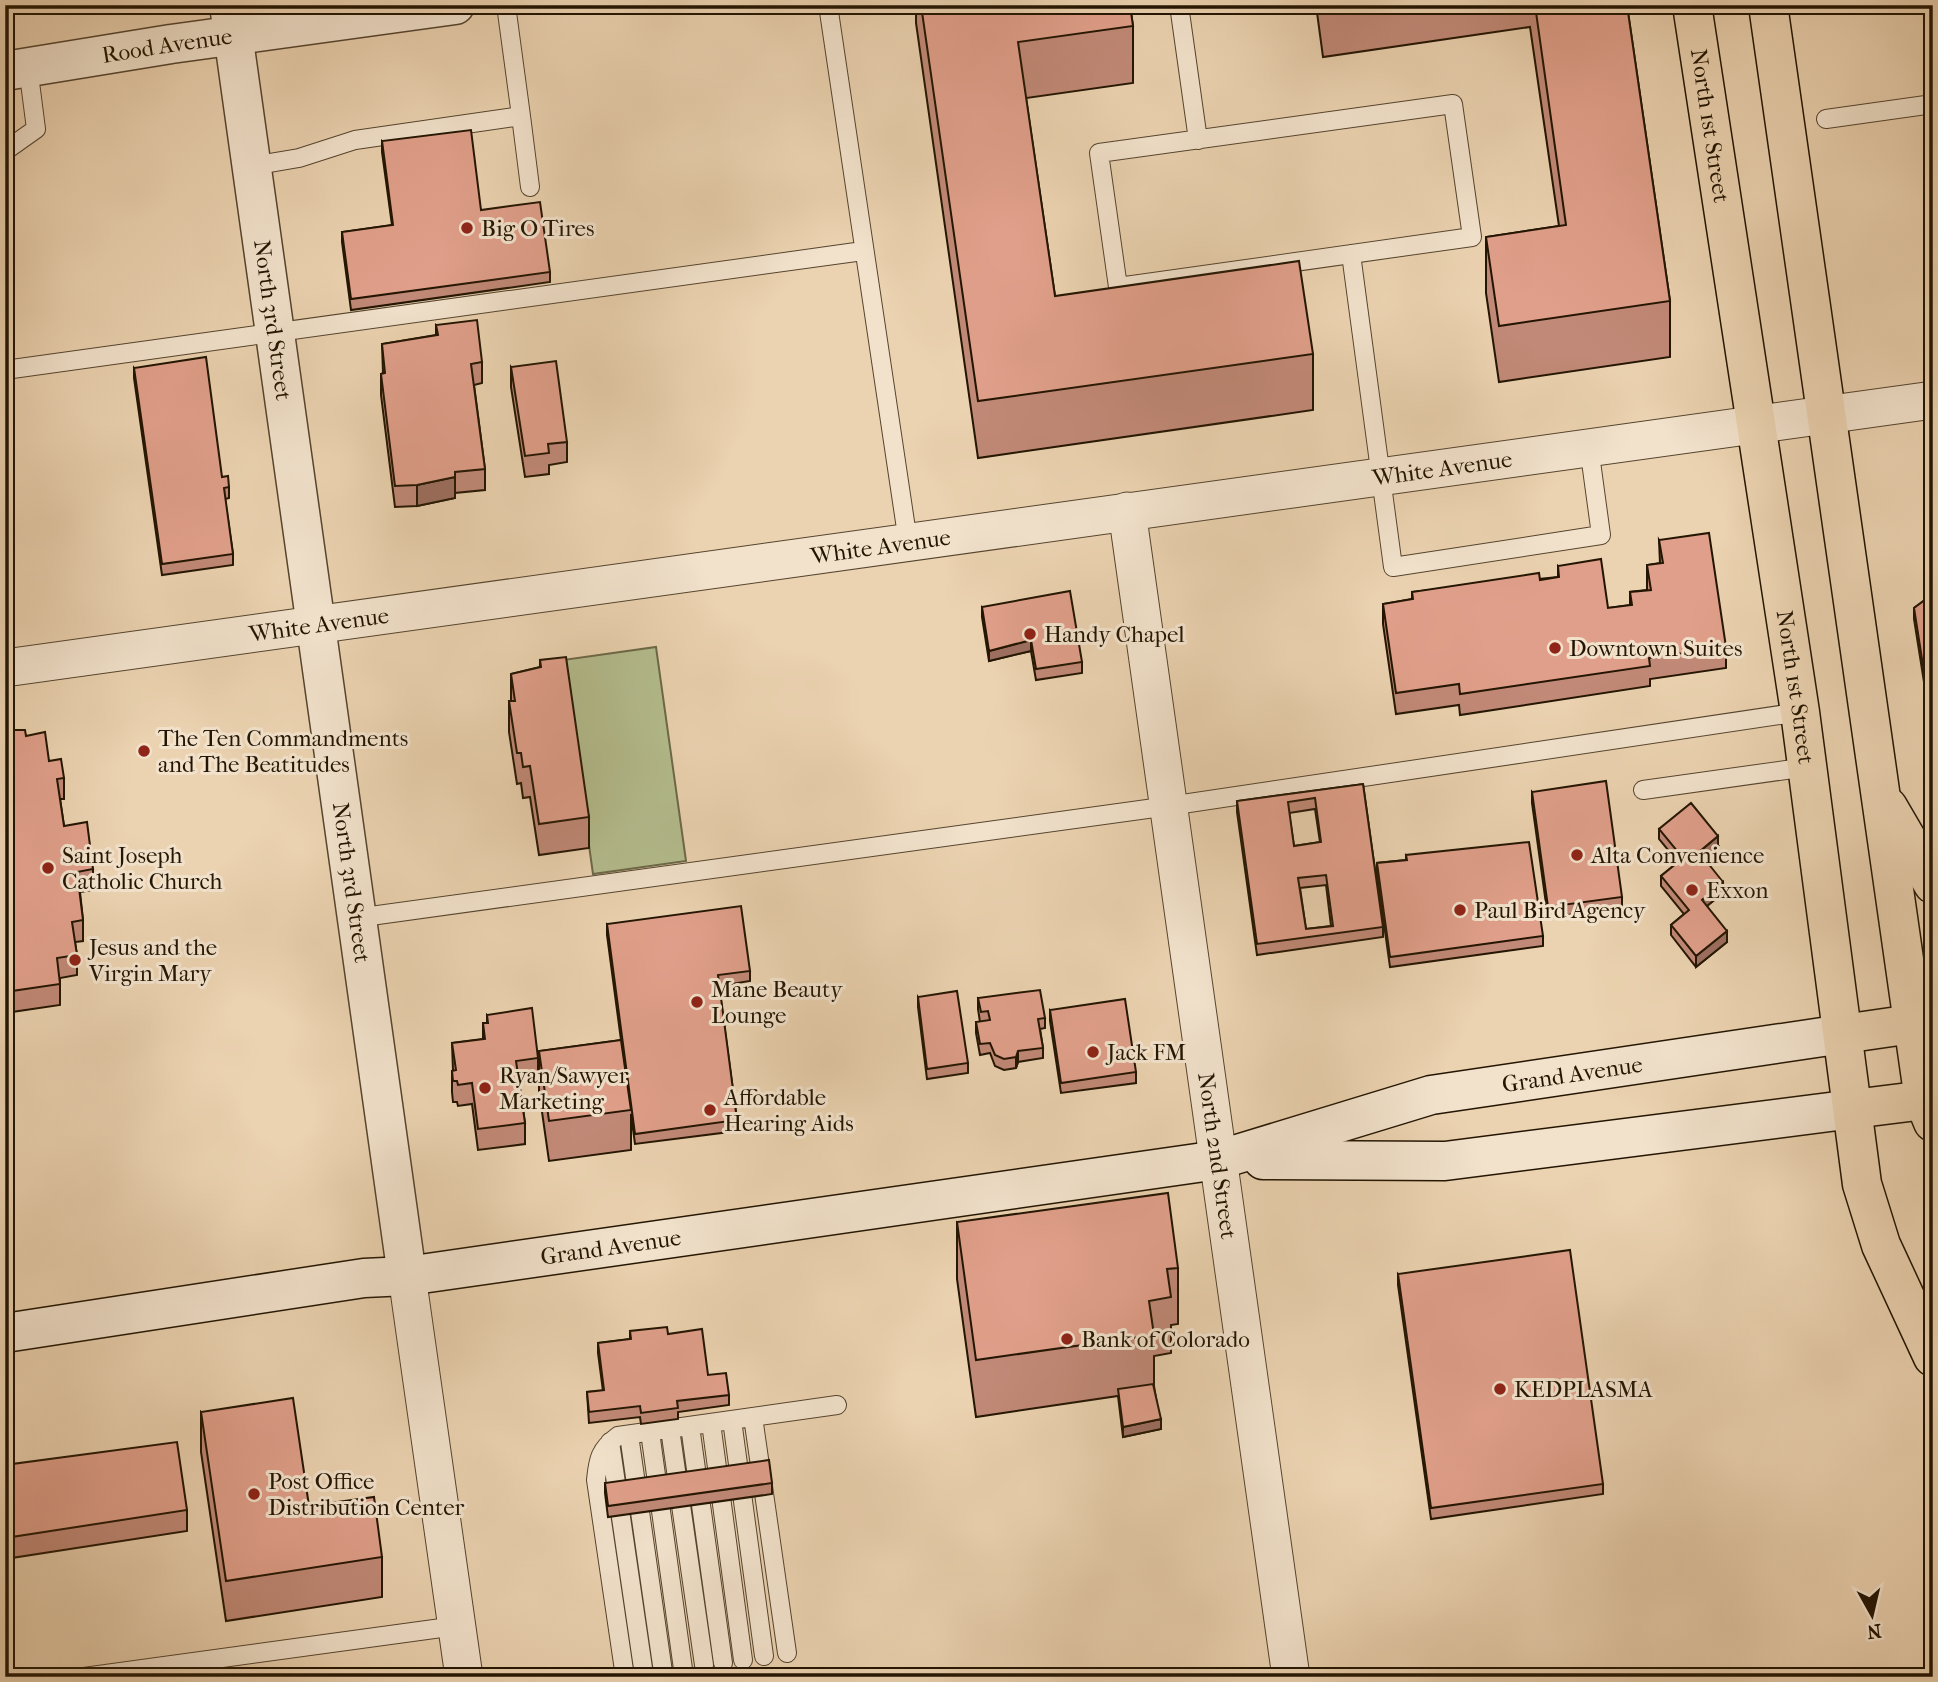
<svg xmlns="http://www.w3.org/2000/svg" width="1938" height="1682" viewBox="0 0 1938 1682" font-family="'IM FELL French Canon',serif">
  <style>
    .green { fill: #b4bd8e; stroke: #6c6948; stroke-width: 2 }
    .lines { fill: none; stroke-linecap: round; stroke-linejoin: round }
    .service-casing { stroke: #55442e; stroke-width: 20 }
    .minor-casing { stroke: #55442e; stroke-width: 39 }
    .tertiary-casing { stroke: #55442e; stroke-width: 41 }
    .secondary-casing { stroke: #231502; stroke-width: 41 }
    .primary-casing { stroke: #231502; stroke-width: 41 }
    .trunk-casing { stroke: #231502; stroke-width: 41 }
    .service { stroke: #f2e2cc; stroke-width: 18 }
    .minor { stroke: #f2e2cc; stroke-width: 37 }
    .tertiary { stroke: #f2e2cc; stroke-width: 38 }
    .secondary { stroke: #f2e2cc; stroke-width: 38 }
    .primary { stroke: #ebd2b0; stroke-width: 38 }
    .trunk { stroke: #ebd2b0; stroke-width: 38 }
    .wall { fill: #c18977; stroke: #231502; stroke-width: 2; fill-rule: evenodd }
    .shaded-wall { fill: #9d6f61; stroke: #231502; stroke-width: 2 }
    .building { fill: #e09f8a; stroke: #231502; stroke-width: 2; fill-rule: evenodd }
    .poi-dot { fill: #8f2418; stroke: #f2e2cc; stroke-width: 2.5 }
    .labels { text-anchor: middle; stroke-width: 6; stroke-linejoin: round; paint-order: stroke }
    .street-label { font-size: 23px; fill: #231502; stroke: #f2e2cc }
    .poi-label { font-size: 23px; fill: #231502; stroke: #f2e2cc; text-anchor: start }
  </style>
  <rect width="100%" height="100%" fill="#ebd2b0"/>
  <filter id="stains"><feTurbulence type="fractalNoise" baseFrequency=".00286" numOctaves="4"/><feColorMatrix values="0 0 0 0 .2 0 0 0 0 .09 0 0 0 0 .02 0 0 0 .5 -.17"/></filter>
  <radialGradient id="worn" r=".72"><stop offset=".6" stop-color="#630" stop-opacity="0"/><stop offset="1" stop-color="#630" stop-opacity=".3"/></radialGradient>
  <path class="green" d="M656,647L686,861L593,874L563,660Z"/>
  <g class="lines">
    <defs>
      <path id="service" d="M828,5L908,542
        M1179,5L1198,140
        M1453,104L1472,237L1118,287L1099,153Z
        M521,116L530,187
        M1826,119L1933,104
        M5,151L36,129L28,67
        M252,166L299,158L355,140L521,116L506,5
        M1351,254L1393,567L1601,535L1589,447
        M5,370L863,251
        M1643,790L1807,767
        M356,918L1169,806L1800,712
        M753,1417L787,1653
        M732,1420L764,1656
        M711,1423L743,1660
        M690,1426L723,1663
        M670,1429L704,1665
        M650,1432L683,1669
        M629,1435L663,1672
        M610,1442L644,1675
        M84,1677L456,1626
        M625,1677L596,1480C598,1459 600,1449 618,1436L837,1405"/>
      <g id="minor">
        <path id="s1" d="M1127,511L1291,1677"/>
        <path id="s2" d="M5,668L1933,400"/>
        <path d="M407,1276L464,1677"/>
      </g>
      <g id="tertiary">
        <path id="s3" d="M229,5L407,1276"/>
        <path id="s4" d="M5,71L171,44L455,5"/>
      </g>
      <g id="secondary">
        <path d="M1263,1160L1445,1161L1853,1109"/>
        <path id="s5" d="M5,1333L364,1278L407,1276L1218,1160L1431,1095L1843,1034"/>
      </g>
      <path id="primary" d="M1843,1034L1933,1021
        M1853,1109L1933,1099"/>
      <g id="trunk">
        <path id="s6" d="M1692,5L1800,712L1862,1184L1881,1245L1933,1357"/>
        <path d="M1768,5L1924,1100L1933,1122"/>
        <path d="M1888,807L1933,884"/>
      </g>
    </defs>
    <use href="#service" class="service-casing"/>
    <use href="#minor" class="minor-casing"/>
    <use href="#tertiary" class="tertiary-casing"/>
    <use href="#secondary" class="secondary-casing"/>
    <use href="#primary" class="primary-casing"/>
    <use href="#trunk" class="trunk-casing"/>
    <use href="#service" class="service"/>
    <use href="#minor" class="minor"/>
    <use href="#tertiary" class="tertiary"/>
    <use href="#secondary" class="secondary"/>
    <use href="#primary" class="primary"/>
    <use href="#trunk" class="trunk"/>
  </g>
  <path class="wall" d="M916,5H1130L1133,26V83L1026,98L1055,296L1313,354V410L978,458L916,23Z
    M1316,5H1627L1670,301V357L1499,382L1486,293V237L1559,226L1530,27L1323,57Z
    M382,141L481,210L550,272V282L351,310L342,242V232L392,225L382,152Z
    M436,325L482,362V383L474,385L485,469V490L455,493V498L417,506L395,507L381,395V374L383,373L382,344L436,335Z
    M511,367L567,442V462L549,465V474L525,477L511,387Z
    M134,368L222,477L229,487V498L225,499L233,554V565L162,575L134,378Z
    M1659,540L1726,647V668L1650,679V686L1460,715L1459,705L1396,714L1383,624V604L1412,599V592L1558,577V566L1608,608L1630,605V592L1647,590V565L1660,563Z
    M1933,594V685L1924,682L1914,619V608Z
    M982,607L1082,662V673L1036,680L1031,651L989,661L982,617Z
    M540,660L589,817V848L539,855L530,797L523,798L521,783L517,784L509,732V701H511V674L540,667Z
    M5,731L26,736L64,778V799H60L64,826L93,869V890L80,892L83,920V941L75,942L77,955V975L60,978V1005L5,1013Z
    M1363,784L1383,927V937L1257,955L1237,812V801ZM1315,809L1320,842L1294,846L1289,813ZM1326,885L1331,926L1306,929L1300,888Z
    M1532,792L1622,897V907L1548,918L1532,803Z
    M1659,829L1718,846L1704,858L1723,893L1707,906L1727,942L1696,967L1671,935V925L1684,914L1661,886V876L1678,862L1659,839Z
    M1406,855L1543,936V946L1390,967L1377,874V863L1406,860Z
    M607,924L750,971V981L719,986L737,1120V1131L635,1144L631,1114V1150L549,1161L539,1091V1051L621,1040L607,935Z
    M918,997L968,1063V1073L927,1079L918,1007Z
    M978,998L1045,1018V1028L1040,1029L1043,1048V1058L1018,1062L1016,1068L1004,1070L995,1066L990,1053L980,1055L976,1033V1022H980L978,1009Z
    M1050,1010L1136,1072V1083L1061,1093L1050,1021Z
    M487,1015L538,1058V1079L519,1082L525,1123V1144L478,1150L472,1104L458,1106L457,1102H453L452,1092V1071H453L452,1043L483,1039V1023H487Z
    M957,1222L1178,1268V1324L1171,1325V1353L1154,1356V1386L1161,1429L1123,1437L1118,1396L976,1417L957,1279Z
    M1398,1274L1603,1484V1494L1431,1519L1398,1285Z
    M630,1331L668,1334L708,1375L729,1395V1405L678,1412V1419L641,1424L640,1417L589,1423L587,1392L603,1391L598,1353V1343L630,1339Z
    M201,1412L309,1506L382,1557V1597L226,1621L201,1452Z
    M5,1465L187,1510V1531L5,1559Z
    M605,1483H772V1494L608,1517L605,1493Z"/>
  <path class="shaded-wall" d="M455,477V498L417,506V485Z
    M1031,640V651L989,661V651Z
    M1718,836V846L1699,862V852Z
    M1723,882V893L1702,910V900Z
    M1727,931V942L1696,967V956Z
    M1018,1051V1062L1016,1068V1057Z
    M1161,1419V1429L1123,1437V1427Z"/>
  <path class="building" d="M921,5H1130L1133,26L1018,42L1055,296L1299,261L1313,354L978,401Z
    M1535,5H1627L1670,301L1499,326L1486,237L1566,225Z
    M471,130L481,210L540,202L550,272L351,299L342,232L393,225L382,141Z
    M477,320L482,362L471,364L485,469L455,472V477L417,485L395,486L381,374L385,373L382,344L438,335L436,325Z
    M206,357L222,477L228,476L229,487L224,488L233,554L162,564L134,368Z
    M556,361L567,442L548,444L549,453L525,456L511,367Z
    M1709,533L1726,647L1649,658L1650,666L1460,694L1459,684L1396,693L1383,604L1413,599L1412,592L1539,573L1540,580L1559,577L1558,566L1601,559L1608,608L1632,605L1630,592L1651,590L1647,565L1663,563L1659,540Z
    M1070,591L1082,662L1036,669L1031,640L989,651L982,607Z
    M1933,594V674L1924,672L1914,608Z
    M566,657L589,817L539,824L530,766L523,767L521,753H517L509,701H515L511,674L541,667L540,660Z
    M10,730H25L26,736L45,732L49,761L61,759L64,778L57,779L64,826L87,822L93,869L77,872L83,920L72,922L77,955L57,958L60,984L5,992V731Z
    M1606,781L1622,897L1548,907L1532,792Z
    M1363,784L1383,927L1257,944L1237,801ZM1315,798L1321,842L1294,846L1288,802ZM1326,875L1333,926L1306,929L1298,878Z
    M1691,803L1718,836L1699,852L1723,882L1702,900L1727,931L1696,956L1671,925L1689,910L1661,876L1683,858L1659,829Z
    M1529,842L1543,936L1390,957L1377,863L1407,860L1406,855Z
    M741,906L750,971L718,975L737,1120L635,1134L607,924Z
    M1040,990L1045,1018L1038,1019L1043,1048L1018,1051L1016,1057L1004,1059L995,1055L990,1043L980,1044L976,1022L990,1020L988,1011L981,1012L978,998Z
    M957,991L968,1063L927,1069L918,997Z
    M1125,999L1136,1072L1061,1083L1050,1010Z
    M532,1008L538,1058L516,1061L525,1123L478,1129L472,1083L458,1085L457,1081H453L452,1071L456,1070L452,1043L485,1039L483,1023H488L487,1015Z
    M621,1040L631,1110L549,1121L539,1051Z
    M1168,1193L1178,1268L1167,1269L1171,1297L1149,1301L1154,1335L976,1360L957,1222Z
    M1570,1250L1603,1484L1431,1508L1398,1274Z
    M667,1327L668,1334L702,1329L708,1375L726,1373L729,1395L677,1401L678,1408L641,1413L640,1406L589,1412L587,1392L604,1390L598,1343L631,1339L630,1331Z
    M1153,1384L1161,1419L1123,1427L1118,1389Z
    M293,1398L309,1506L374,1497L382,1557L226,1581L201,1412Z
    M177,1442L187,1510L5,1538V1465Z
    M769,1460L772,1483L608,1506L605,1483Z"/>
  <g class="poi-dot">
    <circle cx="467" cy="228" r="7"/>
    <circle cx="1030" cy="634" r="7"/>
    <circle cx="1555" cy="648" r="7"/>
    <circle cx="144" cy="751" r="7"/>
    <circle cx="1577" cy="855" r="7"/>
    <circle cx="48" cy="868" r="7"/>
    <circle cx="1692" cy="890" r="7"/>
    <circle cx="1460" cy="910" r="7"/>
    <circle cx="75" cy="960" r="7"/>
    <circle cx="697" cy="1002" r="7"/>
    <circle cx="1093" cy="1052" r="7"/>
    <circle cx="485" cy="1088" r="7"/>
    <circle cx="710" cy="1110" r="7"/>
    <circle cx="1067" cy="1339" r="7"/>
    <circle cx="1500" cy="1389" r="7"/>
    <circle cx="254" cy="1494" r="7"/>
  </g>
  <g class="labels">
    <g class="street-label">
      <text dy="8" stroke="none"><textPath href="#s4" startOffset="164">Rood Avenue</textPath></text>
      <text dy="8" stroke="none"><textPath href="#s6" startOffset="122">North 1st Street</textPath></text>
      <text dy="8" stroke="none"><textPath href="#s3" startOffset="318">North 3rd Street</textPath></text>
      <text dy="8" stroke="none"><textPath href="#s2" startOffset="1451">White Avenue</textPath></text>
      <text dy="8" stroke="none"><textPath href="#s2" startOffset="884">White Avenue</textPath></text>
      <text dy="8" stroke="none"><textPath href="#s2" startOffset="317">White Avenue</textPath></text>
      <text dy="8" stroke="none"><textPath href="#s6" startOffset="690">North 1st Street</textPath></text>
      <text dy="8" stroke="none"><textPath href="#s3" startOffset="886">North 3rd Street</textPath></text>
      <text dy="8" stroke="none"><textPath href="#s5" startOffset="1591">Grand Avenue</textPath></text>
      <text dy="8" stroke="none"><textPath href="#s1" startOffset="651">North 2nd Street</textPath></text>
      <text dy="8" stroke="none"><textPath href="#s5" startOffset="612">Grand Avenue</textPath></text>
    </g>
    <g class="poi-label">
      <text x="481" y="236">Big O Tires</text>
      <text x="1044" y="642">Handy Chapel</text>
      <text x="1569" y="656">Downtown Suites</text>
      <text x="158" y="746">The Ten Commandments<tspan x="158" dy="26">and The Beatitudes</tspan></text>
      <text x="62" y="863">Saint Joseph<tspan x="62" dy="26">Catholic Church</tspan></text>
      <text x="1591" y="863">Alta Convenience</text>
      <text x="1706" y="898">Exxon</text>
      <text x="1474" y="918">Paul Bird Agency</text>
      <text x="89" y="955">Jesus and the<tspan x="89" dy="26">Virgin Mary</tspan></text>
      <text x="711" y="997">Mane Beauty<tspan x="711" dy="26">Lounge</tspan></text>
      <text x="1107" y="1060">Jack FM</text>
      <text x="499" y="1083">Ryan/Sawyer<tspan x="499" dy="26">Marketing</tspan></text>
      <text x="724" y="1105">Affordable<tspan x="724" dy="26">Hearing Aids</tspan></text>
      <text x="1081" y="1347">Bank of Colorado</text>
      <text x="1514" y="1397">KEDPLASMA</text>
      <text x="268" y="1489">Post Office<tspan x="268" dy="26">Distribution Center</tspan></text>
    </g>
  </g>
  <rect width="1938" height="1682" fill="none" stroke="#ebd2b0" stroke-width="28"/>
  <rect x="7" y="7" width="1924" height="1668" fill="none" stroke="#231502" stroke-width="3.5"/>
  <rect x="14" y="14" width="1910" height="1654" fill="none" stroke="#231502" stroke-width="2"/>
  <g transform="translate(1872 1615) rotate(172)" stroke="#f2e2cc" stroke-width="5" paint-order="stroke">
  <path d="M0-5L12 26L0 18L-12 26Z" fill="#231502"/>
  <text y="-10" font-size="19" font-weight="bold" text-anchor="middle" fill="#231502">N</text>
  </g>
  <rect width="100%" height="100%" filter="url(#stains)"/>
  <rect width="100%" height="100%" fill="url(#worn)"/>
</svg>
